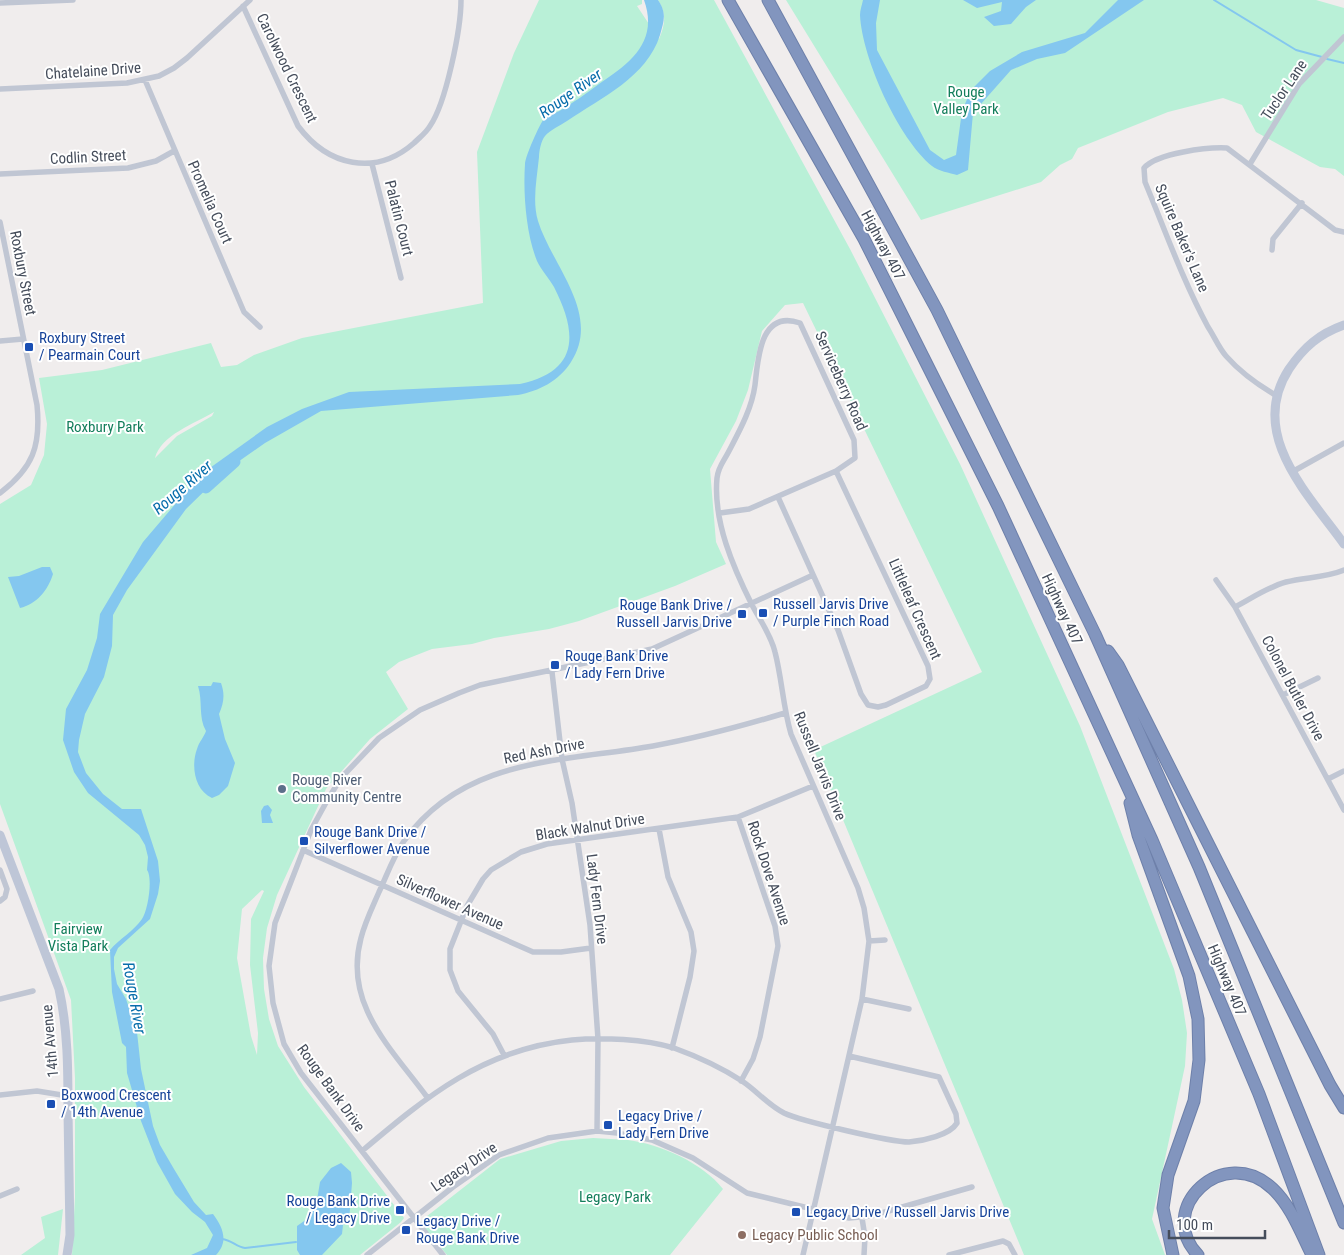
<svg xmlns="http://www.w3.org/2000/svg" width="1344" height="1255" viewBox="0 0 1344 1255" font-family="'Roboto Condensed',sans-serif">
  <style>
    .green { fill: #b9f0d7; fill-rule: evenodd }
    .water { fill: #84c7ef }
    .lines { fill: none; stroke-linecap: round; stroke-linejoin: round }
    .stream { stroke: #84c7ef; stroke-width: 2 }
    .river { stroke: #84c7ef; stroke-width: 11 }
    .highway-casing { stroke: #6e80aa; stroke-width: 13 }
    .street { stroke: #c0c6d3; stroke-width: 5.5 }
    .secondary { stroke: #bec6d7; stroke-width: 9 }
    .highway { stroke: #8295be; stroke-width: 11 }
    .transit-dot { fill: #1a4fb4; stroke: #fff; stroke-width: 2 }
    .service-dot { fill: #5c6f8a; stroke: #fff; stroke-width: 2 }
    .education-dot { fill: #8d6e63; stroke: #fff; stroke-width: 2 }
    .labels { text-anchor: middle; stroke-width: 4; stroke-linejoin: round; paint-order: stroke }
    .street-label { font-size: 15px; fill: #454d5b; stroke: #fff }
    .park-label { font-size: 15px; fill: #137e5b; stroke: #fff }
    .transit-label { font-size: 15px; fill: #164399; stroke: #fff; text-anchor: start }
    .service-label { font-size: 15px; fill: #4e5e75; stroke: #fff; text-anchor: start }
    .education-label { font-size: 15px; fill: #785e54; stroke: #fff; text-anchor: start }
    .water-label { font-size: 16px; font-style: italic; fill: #076dab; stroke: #fff }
  </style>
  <rect width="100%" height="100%" fill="#f0eded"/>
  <path class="green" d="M539,0H642V4L637,6L659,39C665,25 667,14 658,0H714L850,249L960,464L1080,726L1174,969L1182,1000L1187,1033L1185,1066L1152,1219L1165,1255H1024L814,750L982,672L803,303L785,305L762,331L748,390L736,421L710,469L716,542L726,564L675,586L579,621L549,629L494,638L472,644L432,649L399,662L386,672L408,709L370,739L326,789L277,895L267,928L263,958L264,989L269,1019L278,1046L304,1087L404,1218L401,1222L360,1255H72L75,1197V1078L71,1000L0,804V504L31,485L44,455L47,424L39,378L102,370L211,343L221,367L237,365L254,355L302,338L483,303L477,152L514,53ZM214,412L212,416L177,436L155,458C161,435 194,424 214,412ZM262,890L264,891L251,919L250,965L258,1033L257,1055L251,1036L237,958L242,909Z
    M786,0H1316L1344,8V176L1335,169L1320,167L1256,132L1242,105L1223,98L1168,112L1078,148L1072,159L1060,165L1041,182L921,220Z
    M593,1138C605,1139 617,1139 628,1140C660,1144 703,1163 723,1189L670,1255H447L423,1226L422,1220L500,1159L561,1141Z
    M63,1209L58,1255H21L45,1238L41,1217Z"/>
  <path class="water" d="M644,0H658C667,13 664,21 660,35C647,77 601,98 567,121C561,125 550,130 545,136C541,141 539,151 539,157C537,178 532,201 538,221C552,266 602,314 571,362C559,381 539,391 518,395L321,411L265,443L225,471L186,509L127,590L113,615L112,646L104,677L85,714L79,740L78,752L86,773L103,794L122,809H141L158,861L160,881L158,894L150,919L118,948L114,957V969L117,984L126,999L137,1032L141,1069L153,1126L160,1145L174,1169L194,1202L206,1215L213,1214C223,1227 229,1242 216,1255H191L207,1248L213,1235L205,1222L192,1212L175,1194L157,1162L141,1121L127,1073L126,1047L122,1043L112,992L110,950C119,939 134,931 142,919C148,910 153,878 147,870L148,857L145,845L139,835L88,793L74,772L63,740L66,709L87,670L97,638L100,614L143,542L200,475L267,427L302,409L349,392L520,384C579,371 578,334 554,287C549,278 541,270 537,261C526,234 523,193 525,164C525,157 540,123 544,119C548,115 557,113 561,110C574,102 587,93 599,84C630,63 659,42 644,0Z
    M863,0H880L876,23L877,50L930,150L944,160L956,155L962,111L971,90L990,71L1022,52L1085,33L1118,0H1144L1065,53L1037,59L1011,70L973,113L968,170L957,175C950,173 938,171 932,166C898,138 862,58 860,15C860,10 862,5 863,0Z
    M963,0H1036L1026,7L1011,24L994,26L984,17L1001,11L1002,2L977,8Z
    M42,567H50L53,574C48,590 37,604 20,608L8,577L19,576Z
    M213,682L221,683C225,694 224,703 219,714L225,739L235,763L228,786L219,795L212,798C194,790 191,765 197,749C199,742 204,737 206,731C198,717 203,701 198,686H211Z
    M268,805L272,810L270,815L273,823H262L261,811L264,806Z
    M341,1163L351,1172L352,1183L349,1221L343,1225L342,1234L322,1255H300L297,1250V1226L307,1219L316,1206L320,1182L331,1168Z"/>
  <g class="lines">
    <path class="stream" d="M1214,0L1296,50L1322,57
      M1327,59L1344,63
      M222,1239C232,1240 236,1247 245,1248L296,1242"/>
    <path class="river" d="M206,488L235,462"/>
    <defs>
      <path id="highway" d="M728,0L864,239L998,506L1152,840L1259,1094L1319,1255
        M768,0L937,310L1095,634L1199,867L1344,1223
        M1108,651L1118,665L1330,1085L1344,1108
        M1130,803L1138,835L1189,976L1198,1019L1199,1060L1194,1101L1168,1175L1163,1208L1173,1255
        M1198,1255C1154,1209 1224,1142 1273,1189C1291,1206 1301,1233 1312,1255"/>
    </defs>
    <use href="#highway" class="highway-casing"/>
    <path class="street" d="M0,3L73,0
      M243,6L298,126C328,166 375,177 414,143C420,137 426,133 430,126C446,103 461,29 461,0
      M145,80L244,312L260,327
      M0,89L127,83L159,76L174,68L187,58L250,0
      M372,164L401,278
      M1250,164L1299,84L1344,37
      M0,174L128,168L156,161L174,151
      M0,222L37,405C41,446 33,468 0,493
      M1272,250L1273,239L1302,203
      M0,341L23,339
      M1277,396C1258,385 1241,373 1226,356C1219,348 1214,336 1208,327C1183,281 1165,230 1145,182L1144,168C1157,153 1208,147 1227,148L1335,230L1344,232
      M1292,472L1344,443
      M778,497L838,630L861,694L868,705L878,707L886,705L926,686L930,679L928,666L836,471
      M720,513L749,509L836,471L855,458L854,440L800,323C760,309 758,359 755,385C752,408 740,430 729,451C724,461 718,467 717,478C713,521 733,567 752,605C760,620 771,635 775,652C782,679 783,707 791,734L858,888L864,908L869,941L862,999L803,1255
      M1216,580L1235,607L1344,810
      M1235,607C1252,598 1268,587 1286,582C1305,577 1325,578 1344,570
      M552,672L562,759L572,803L590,925L598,1039L597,1131
      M1283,695L1318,678
      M1328,779L1344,771
      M738,817L775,926L778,946L760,1037L753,1059L741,1081
      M659,829L668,877L691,932L694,951L690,977L672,1048
      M303,850L533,952H561L591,948
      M0,870L7,889L5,897L0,901
      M869,941L885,940
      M0,999L33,991
      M862,999L909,1009
      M504,1055L493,1034L458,991L450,970V949L467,906L483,879L491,870L521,852L547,844L738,817L813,786
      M0,1095L37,1091L68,1096
      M427,1097C391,1048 343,1004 361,938C365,922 373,906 379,892C387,875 393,857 404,841C464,757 562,762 653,746C697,738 742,726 785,713
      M362,1151C427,1096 484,1049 572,1040C602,1037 645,1039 674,1048C696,1056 722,1068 742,1081C757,1091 768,1105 784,1113C801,1121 890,1142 909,1142C923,1141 950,1135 957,1123L956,1114L939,1077L849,1056
      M0,1196L17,1189
      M862,1218L865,1237L864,1255
      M367,1255L453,1187L499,1155L548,1138L597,1131L617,1133L652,1140L693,1158L747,1193L849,1218L871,1216L972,1187
      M443,1255L301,1073L284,1044L273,1003L269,966L275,923L311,830L328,799L341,778L379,738L420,710L459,693L480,685L652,649L813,575
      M949,1255L1003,1241L1009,1244L1015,1255"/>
    <path class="secondary" d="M1344,325C1319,334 1304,347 1289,369C1247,434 1308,494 1344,544
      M0,835L59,989C68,1029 68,1070 68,1112C69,1153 69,1194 70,1235L67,1255"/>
    <use href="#highway" class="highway"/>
  </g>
  <g class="transit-dot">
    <rect x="24" y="342" width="10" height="10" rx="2.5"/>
    <rect x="758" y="608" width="10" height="10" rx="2.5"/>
    <rect x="737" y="609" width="10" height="10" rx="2.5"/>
    <rect x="550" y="660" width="10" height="10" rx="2.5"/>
    <rect x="299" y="836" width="10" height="10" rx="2.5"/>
    <rect x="46" y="1099" width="10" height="10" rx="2.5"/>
    <rect x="603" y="1120" width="10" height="10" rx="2.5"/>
    <rect x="395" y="1205" width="10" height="10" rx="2.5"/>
    <rect x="791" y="1207" width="10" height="10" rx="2.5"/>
    <rect x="401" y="1225" width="10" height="10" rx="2.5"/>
  </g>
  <circle class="service-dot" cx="282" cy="789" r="5"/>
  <circle class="education-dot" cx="742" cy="1235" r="5"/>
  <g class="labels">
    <g class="street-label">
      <text transform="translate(287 68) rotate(64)" y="5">Carolwood Crescent</text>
      <text transform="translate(93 71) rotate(-4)" y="5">Chatelaine Drive</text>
      <text transform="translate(1284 90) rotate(-56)" y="5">Tuclor Lane</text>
      <text transform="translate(88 157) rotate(-3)" y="5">Codlin Street</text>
      <text transform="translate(210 202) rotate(66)" y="5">Promelia Court</text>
      <text transform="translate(399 218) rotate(76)" y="5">Palatin Court</text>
      <text transform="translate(1182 238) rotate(67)" y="5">Squire Baker's Lane</text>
      <text transform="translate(883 245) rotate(62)" y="5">Highway 407</text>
      <text transform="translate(23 273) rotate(79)" y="5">Roxbury Street</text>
      <text transform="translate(841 381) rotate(66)" y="5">Serviceberry Road</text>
      <text transform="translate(915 609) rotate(66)" y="5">Littleleaf Crescent</text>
      <text transform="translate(1062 609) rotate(65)" y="5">Highway 407</text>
      <text transform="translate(1293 688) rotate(62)" y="5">Colonel Butler Drive</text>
      <text transform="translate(544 751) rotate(-11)" y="5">Red Ash Drive</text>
      <text transform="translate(820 766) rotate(68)" y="5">Russell Jarvis Drive</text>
      <text transform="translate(590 827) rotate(-9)" y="5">Black Walnut Drive</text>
      <text transform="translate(769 873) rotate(72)" y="5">Rock Dove Avenue</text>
      <text transform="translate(597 899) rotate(83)" y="5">Lady Fern Drive</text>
      <text transform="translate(450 902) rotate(24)" y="5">Silverflower Avenue</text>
      <text transform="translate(1227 980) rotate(67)" y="5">Highway 407</text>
      <text transform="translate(50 1041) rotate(-95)" y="5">14th Avenue</text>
      <text transform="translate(331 1088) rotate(54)" y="5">Rouge Bank Drive</text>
      <text transform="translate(464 1167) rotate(-34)" y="5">Legacy Drive</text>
    </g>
    <g class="park-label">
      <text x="966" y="97">Rouge<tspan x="966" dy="17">Valley Park</tspan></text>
      <text x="105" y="432">Roxbury Park</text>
      <text x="78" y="934">Fairview<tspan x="78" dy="17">Vista Park</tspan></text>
      <text x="615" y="1202">Legacy Park</text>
    </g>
    <g class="transit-label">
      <text x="39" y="343">Roxbury Street<tspan x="39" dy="17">/ Pearmain Court</tspan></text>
      <text x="773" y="609">Russell Jarvis Drive<tspan x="773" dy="17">/ Purple Finch Road</tspan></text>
      <text x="732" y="610" text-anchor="end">Rouge Bank Drive /<tspan x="732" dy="17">Russell Jarvis Drive</tspan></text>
      <text x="565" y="661">Rouge Bank Drive<tspan x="565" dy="17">/ Lady Fern Drive</tspan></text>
      <text x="314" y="837">Rouge Bank Drive /<tspan x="314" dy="17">Silverflower Avenue</tspan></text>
      <text x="61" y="1100">Boxwood Crescent<tspan x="61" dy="17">/ 14th Avenue</tspan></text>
      <text x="618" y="1121">Legacy Drive /<tspan x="618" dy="17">Lady Fern Drive</tspan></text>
      <text x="390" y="1206" text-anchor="end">Rouge Bank Drive<tspan x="390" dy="17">/ Legacy Drive</tspan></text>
      <text x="806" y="1217">Legacy Drive / Russell Jarvis Drive</text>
      <text x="416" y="1226">Legacy Drive /<tspan x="416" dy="17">Rouge Bank Drive</tspan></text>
    </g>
    <g class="service-label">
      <text x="292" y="785">Rouge River<tspan x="292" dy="17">Community Centre</tspan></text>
    </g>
    <g class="education-label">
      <text x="752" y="1240">Legacy Public School</text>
    </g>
    <g class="water-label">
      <text transform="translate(570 93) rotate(-35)" y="6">Rouge River</text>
      <text transform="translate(182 487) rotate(-41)" y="6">Rouge River</text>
      <text transform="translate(135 998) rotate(80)" y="6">Rouge River</text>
    </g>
  </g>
  <path d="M1169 1230v8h96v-8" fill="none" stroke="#454d5b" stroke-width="2.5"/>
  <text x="1176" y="1230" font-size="15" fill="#454d5b" stroke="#ffffff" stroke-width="4" paint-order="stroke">100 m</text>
</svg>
